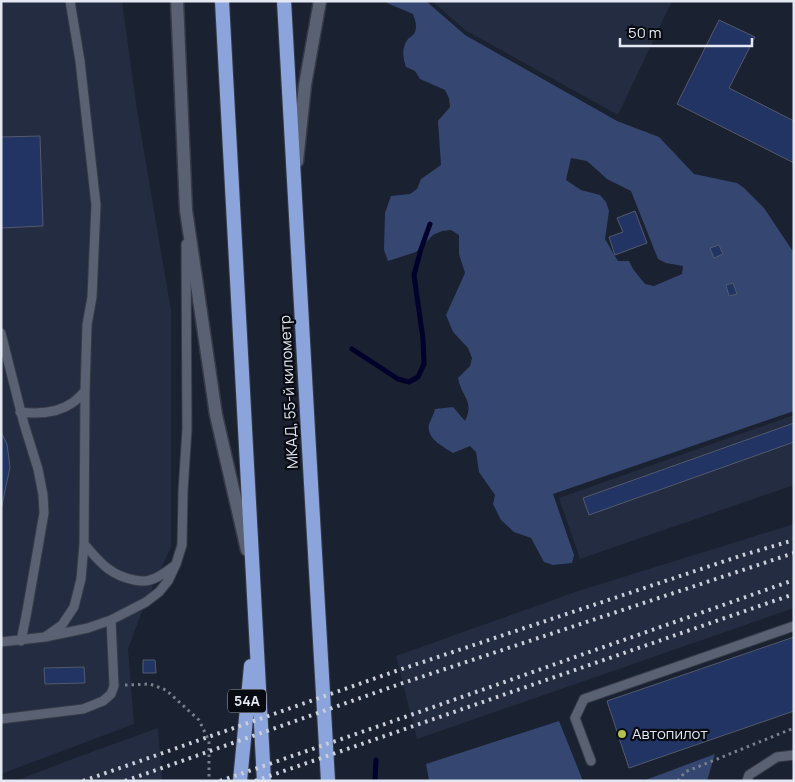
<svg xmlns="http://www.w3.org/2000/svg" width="795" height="782" viewBox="0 0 795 782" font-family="Manrope,sans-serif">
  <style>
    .built { fill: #232c40 }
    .green { fill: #354771; fill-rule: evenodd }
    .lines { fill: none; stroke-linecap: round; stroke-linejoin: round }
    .stream { stroke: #01022c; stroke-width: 5 }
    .building { fill: #223463; stroke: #525a6b }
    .service-casing { stroke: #373b47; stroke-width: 11 }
    .tertiary-casing { stroke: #373b47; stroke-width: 15 }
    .trunk-casing { stroke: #373b47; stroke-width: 16 }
    .path { stroke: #797f8b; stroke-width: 3; stroke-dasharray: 2.5 4; stroke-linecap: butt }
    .service { stroke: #596172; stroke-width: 9 }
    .tertiary { stroke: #596172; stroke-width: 12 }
    .trunk { stroke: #8ca4dc; stroke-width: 14 }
    .rail { stroke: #cacfda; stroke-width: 4; stroke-dasharray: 2.5 5; stroke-linecap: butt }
    .poi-dot { fill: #b3c24b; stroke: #080b11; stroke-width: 2 }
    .labels { text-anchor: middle; stroke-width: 4.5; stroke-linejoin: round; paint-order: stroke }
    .shield { fill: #080b11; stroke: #a1a6ae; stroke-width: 1 }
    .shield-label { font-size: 14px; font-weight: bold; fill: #e3e8f2 }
    .street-label { font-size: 15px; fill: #e3e8f2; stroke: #080b11 }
    .poi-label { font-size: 15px; fill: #e3e8f2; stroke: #080b11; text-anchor: start }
  </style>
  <rect width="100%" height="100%" fill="#1a2130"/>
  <path class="built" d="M1,1H122L137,110L171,310V547L143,609L128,649L134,724L1,774Z
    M432,1H672L618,115L465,30Z
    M794,415V485L580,559L559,498Z
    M794,524V608L417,739L396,656L578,591Z
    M158,728L162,781H15L75,758Z"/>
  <path class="green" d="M386,1H426L465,35L617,121L659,137L694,174L737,183L744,188L764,208L794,253V411L553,494L574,555L572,563L553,565L544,562L531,538L514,532L501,520L493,504L495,495L479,472L476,452L470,446L453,453C443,446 426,439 429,424C431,419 434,414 435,409L453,407L465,421C475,401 461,396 458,378L470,366L472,358L468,348L453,332L446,315L465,273L459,254V235L451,230L442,231L433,235L416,252L388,261L384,250L385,213L391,196L410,194L417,189L421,179L441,165L438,121L450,107L449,98L445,90L420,79L415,71L406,67C403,58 401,48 408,39C408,39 413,35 414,34C418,27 415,20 413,14L387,3ZM571,158L587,161L607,179L631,191L658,259L666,263L683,266L682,274L654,286L645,284L633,269L629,261H618L605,239L609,211L606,202L600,195L581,190L566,180Z
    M559,721L583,781H426L429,780L426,764Z
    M715,754L707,781H643Z"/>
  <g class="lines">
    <path class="stream" d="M352,349L398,379L409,382L418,377L424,364L423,339L414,275L421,249L430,224
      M375,781L376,760"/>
  </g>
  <path class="building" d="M719,20L755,37L729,88L794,121V163L677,104Z
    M40,136L43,226L1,228V137Z
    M635,211L647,243L615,255L609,237L623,232L617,218Z
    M719,245L723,254L714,258L710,248Z
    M733,283L737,294L729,296L726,285Z
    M794,423V442L589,515L583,498Z
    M1,432L7,444L10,467L1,510Z
    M794,637V711L629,768L607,701Z
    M143,660H155L156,673H143Z
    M84,667L85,683L45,684L44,668Z"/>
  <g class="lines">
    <defs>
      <path id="service" d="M1,333L24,424L38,469L43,495L44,513L27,611L21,641
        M20,412C37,414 58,413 72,403C77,400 81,395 85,391
        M84,544C100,562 109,575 134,580C139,581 145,582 150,580C159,578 166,572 174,566
        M45,637L62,625L74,607L81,579L84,544L85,391L87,325L92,297L96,205L80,61L70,1
        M1,642L45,637L88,628L111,620L146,602L159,592L168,581L176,564L182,545L183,491L187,429L186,244
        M1,719L83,709L103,701L111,694L114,686L111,620
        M591,761L575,718L584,699L794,626
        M747,781L749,775L777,757L794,755"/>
      <path id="tertiary" d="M177,1L186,210L216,415L247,550
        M297,161L305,85L320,1"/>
      <path id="trunk" d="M222,1L264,781
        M284,1C297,261 314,521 328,781
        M240,781L251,666"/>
    </defs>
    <use href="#service" class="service-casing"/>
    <use href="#tertiary" class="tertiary-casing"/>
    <use href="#trunk" class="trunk-casing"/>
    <path class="path" d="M125,685L150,684L166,690L199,720L209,741V781
      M678,781L685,772L794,728"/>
    <use href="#service" class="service"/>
    <use href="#tertiary" class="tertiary"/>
    <use href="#trunk" class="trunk"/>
    <path class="rail" d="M83,781L396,671L743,555L794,540
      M125,781L400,684L794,553
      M220,781L405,717L794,580
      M255,781L794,594"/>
  </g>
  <circle class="poi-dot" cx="622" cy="734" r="5"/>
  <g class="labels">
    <rect class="shield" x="228" y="689.5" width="38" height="23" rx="4"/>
    <g class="shield-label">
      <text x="247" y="706">54А</text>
    </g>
    <g class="street-label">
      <text transform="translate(289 392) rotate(-93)" y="5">МКАД, 55-й километр</text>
    </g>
    <g class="poi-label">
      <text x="632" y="739">Автопилот</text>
    </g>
  </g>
  <rect width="795" height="782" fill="none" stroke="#e3e8f2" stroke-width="5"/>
  <path d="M620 38v8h132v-8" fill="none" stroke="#e3e8f2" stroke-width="2.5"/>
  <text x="628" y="38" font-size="15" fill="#e3e8f2" stroke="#080b11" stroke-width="4" paint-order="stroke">50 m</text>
</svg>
